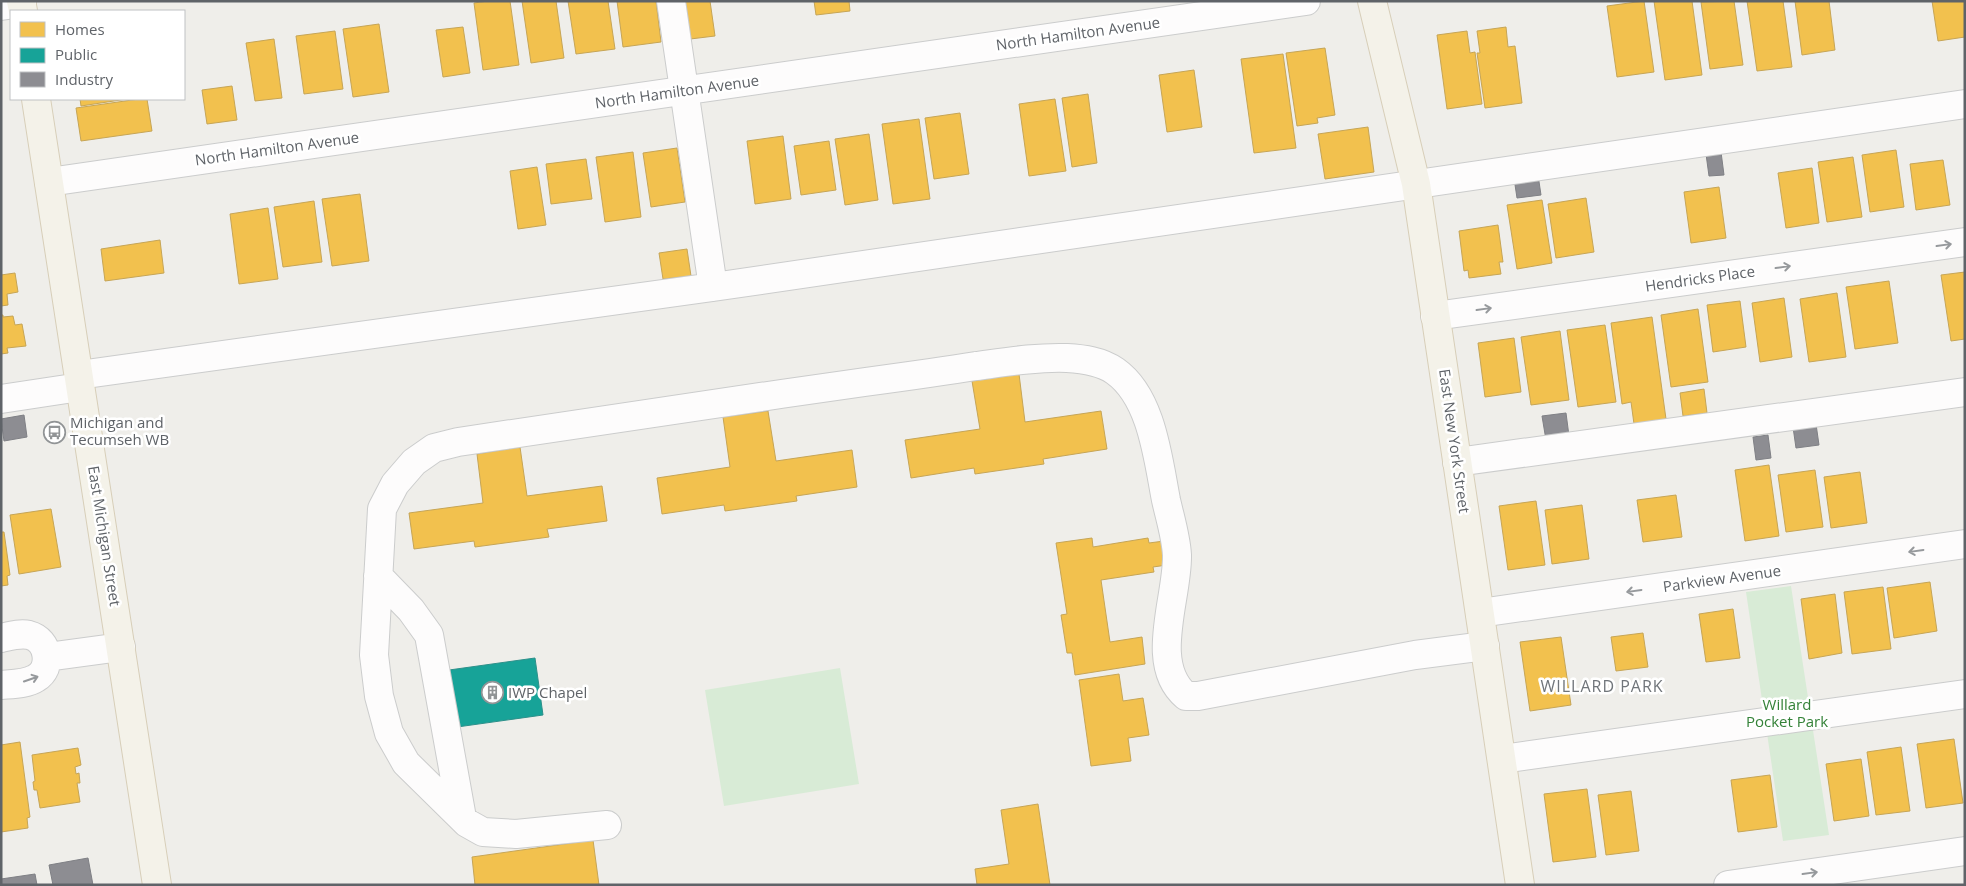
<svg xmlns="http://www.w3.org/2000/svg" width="1966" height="886" viewBox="0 0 1966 886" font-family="'Open Sans',sans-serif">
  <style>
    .green { fill: #d8ebd6 }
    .homes { fill: #f2c14e; stroke: #c6a556 }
    .public { fill: #17a398; stroke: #2d908a }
    .industry { fill: #8d8d92; stroke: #7f8085 }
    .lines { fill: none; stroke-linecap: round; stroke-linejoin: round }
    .minor-casing { stroke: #cbcccc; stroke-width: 30 }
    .major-casing { stroke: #d7ceb8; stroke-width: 30 }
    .minor { stroke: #fdfcfc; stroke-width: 28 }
    .major { stroke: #f4f2e9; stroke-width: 28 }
    .oneway { stroke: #96999c }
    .labels { text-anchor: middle; stroke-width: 5; stroke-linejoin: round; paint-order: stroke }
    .street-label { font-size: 15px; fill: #5f6368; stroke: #fff }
    .poi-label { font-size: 15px; fill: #5f6368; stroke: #fff; text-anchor: start }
    .park-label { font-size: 15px; fill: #348238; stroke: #fff }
    .neighbourhood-label { font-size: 16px; letter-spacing: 1px; fill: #70757a; stroke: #fff }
  </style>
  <rect width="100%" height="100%" fill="#efeeea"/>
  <path class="green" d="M1791,586L1829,835L1783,841L1746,592Z
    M840,668L859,784L724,806L705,690Z"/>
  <path class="homes" d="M488,1H510L519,65L483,70L474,3Z
    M522,1H556L564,58L531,63Z
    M568,1H608L615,49L576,54Z
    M617,1H656L661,42L623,47Z
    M677,1H710L715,36L682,40Z
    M814,1H849L850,11L816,15Z
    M1644,1L1654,72L1617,77L1607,6Z
    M1654,1H1692L1702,75L1665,80Z
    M1734,1L1743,65L1710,69L1701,2Z
    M1747,1H1783L1792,67L1757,71Z
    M1795,1H1829L1835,50L1802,55Z
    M1932,1H1965V37L1938,41Z
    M379,24L389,92L353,97L343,29Z
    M463,27L470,73L443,77L436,30Z
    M1506,27L1508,47L1515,46L1522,103L1485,108L1477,53H1480L1477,31Z
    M335,31L343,89L304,94L296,36Z
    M1467,31L1470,53L1475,52L1482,104L1447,109L1437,35Z
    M274,39L282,98L255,101L246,43Z
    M1325,48L1335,115L1317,118L1318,123L1297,126L1286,53Z
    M1283,54L1296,148L1254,153L1241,59Z
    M1194,70L1202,127L1167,132L1159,75Z
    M232,86L237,120L207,124L202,90Z
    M1088,94L1097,163L1072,167L1062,98Z
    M80,99H127L81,106Z
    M139,99H147L152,131L81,141L76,108Z
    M1055,99L1066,171L1029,176L1019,104Z
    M960,113L969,174L934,179L925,118Z
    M919,119L930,199L893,204L882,124Z
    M1368,127L1374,172L1325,179L1318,134Z
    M869,134L878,200L845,205L835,139Z
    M783,136L791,199L755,204L747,141Z
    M829,141L836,190L801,195L794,146Z
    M677,148L685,202L651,207L643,153Z
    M1896,150L1904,207L1870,212L1862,155Z
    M633,152L641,217L605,222L596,157Z
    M1853,157L1862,217L1827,222L1818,162Z
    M586,159L592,199L551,204L546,164Z
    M1943,160L1950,205L1916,210L1910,164Z
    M537,167L546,225L518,229L510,171Z
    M1812,168L1819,223L1786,228L1778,173Z
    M1719,187L1726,238L1691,243L1684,192Z
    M360,194L369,261L332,266L322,199Z
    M1586,198L1594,252L1556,258L1548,204Z
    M1542,200L1552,263L1517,269L1507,205Z
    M314,201L322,262L283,267L274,207Z
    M268,208L278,279L239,284L230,214Z
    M1498,225L1503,262H1499L1501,274L1469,278L1468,270L1464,271L1459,231Z
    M160,240L164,273L105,281L101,249Z
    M687,249L691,276L663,279L659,253Z
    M1965,272V339L1951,341L1941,275Z
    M15,273L18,292L7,294L8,305L1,306V275Z
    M1889,281L1898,343L1855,349L1846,287Z
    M1837,293L1846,357L1809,362L1800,299Z
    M1784,298L1792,357L1760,362L1752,303Z
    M1740,301L1746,347L1713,352L1707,305Z
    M1698,309L1708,382L1671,387L1661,315Z
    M1,315H3V317L13,316L15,325L22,324L26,346L7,348L8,353L1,354Z
    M1652,317L1666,419L1634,424L1631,402L1622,404L1611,323Z
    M1605,325L1616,402L1578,407L1567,330Z
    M1560,331L1569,400L1531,405L1521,337Z
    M1514,338L1521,392L1485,397L1478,343Z
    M1019,374L1025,422L1101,411L1107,449L1043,459L1044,464L975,474L974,468L911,478L905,440L980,429L972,381Z
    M1704,389L1707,413L1683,416L1680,393Z
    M768,411L776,461L852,450L857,487L796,496L797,501L725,511L724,505L662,514L657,478L730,467L723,417Z
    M520,447L527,496L602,486L607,521L547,529L549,537L475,547L474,541L414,549L409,513L483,503L477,454Z
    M1769,465L1779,536L1745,541L1735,470Z
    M1815,470L1823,527L1786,532L1778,475Z
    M1860,472L1867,523L1831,528L1824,477Z
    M1676,495L1682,537L1643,542L1637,500Z
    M1536,501L1545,565L1508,570L1499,506Z
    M1582,505L1589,559L1552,564L1545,510Z
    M51,509L61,567L19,574L10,515Z
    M1,532H4L10,575L7,576L8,585L1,586Z
    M1092,538L1093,547L1148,538L1149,543L1164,541L1167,565L1153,567L1154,572L1101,580L1110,642L1142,637L1145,664L1075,675L1072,653H1067L1061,615L1067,614L1056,543Z
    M1930,582L1937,631L1894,638L1887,588Z
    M1883,587L1891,649L1852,654L1844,592Z
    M1835,594L1842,653L1809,659L1801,599Z
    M1733,609L1740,658L1706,662L1699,614Z
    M1643,633L1648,667L1616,671L1611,637Z
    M1561,637L1571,705L1530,711L1520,642Z
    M1119,674L1123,701L1143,698L1149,735L1128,738L1131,761L1091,766L1079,680Z
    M1954,739L1963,803L1926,808L1917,744Z
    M20,742L30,817L27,818L28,828L1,832V745Z
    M1901,747L1910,811L1876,815L1867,752Z
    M78,748L81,765L75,767L76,774L79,773L80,783H77L80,802L40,808L37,790H34L33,782L35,781L32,755Z
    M1861,759L1869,816L1834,821L1826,764Z
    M1770,775L1777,827L1738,832L1731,780Z
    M1587,789L1596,857L1553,862L1544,794Z
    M1631,791L1639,851L1606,855L1598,795Z
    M1038,804L1050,885H977L975,869L1009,864L1001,810Z
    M593,840L599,885H475L472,857Z"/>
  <path class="public" d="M535,658L543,715L450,728L442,671Z"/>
  <path class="industry" d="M1721,152L1724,175L1709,176L1706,154Z
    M1538,175L1541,195L1517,198L1514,178Z
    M1566,413L1569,436L1546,440L1542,416Z
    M24,415L27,437L4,441L1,419Z
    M1816,424L1819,445L1796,448L1793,427Z
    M1768,435L1771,458L1756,460L1753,437Z
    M88,858L93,885H53L49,865Z
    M35,874L37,885H1V879Z"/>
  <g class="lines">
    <defs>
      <path id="minor" d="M671,1L713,287
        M1,6L22,3
        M49,182L1306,1
        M1435,316L1965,242
        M79,375L713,287L1965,104
        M1,399L80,387
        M1457,462L1965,392
        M378,576L411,610L429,635L462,818
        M1480,613L1965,544
        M1,638C10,636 20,633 29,635C49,640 53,668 36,678C27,684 12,684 1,685
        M47,657L121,647
        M1502,759L1965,694
        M607,825L516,834L483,832L467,823L406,763L389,733L379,696L374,655L382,509L395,484L414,462L434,448L458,442C593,422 729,401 865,382C902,377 939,372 976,366C1006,362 1036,357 1067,358C1083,359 1101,361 1115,371C1152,397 1158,459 1166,500C1170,518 1176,537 1177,555C1178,598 1148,664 1186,696H1198L1415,655L1485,646
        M1728,885L1965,851"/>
      <path id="major" d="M21,1L23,11
        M1372,1L1416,184L1520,885
        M36,99L157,885"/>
    </defs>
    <use href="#minor" class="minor-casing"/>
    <use href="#major" class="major-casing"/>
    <use href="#minor" class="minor"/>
    <use href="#major" class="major"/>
  </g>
  <defs><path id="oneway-shaft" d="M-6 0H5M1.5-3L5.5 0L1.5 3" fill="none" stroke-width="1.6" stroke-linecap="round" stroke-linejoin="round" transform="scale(1.25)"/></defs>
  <g class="oneway">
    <use href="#oneway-shaft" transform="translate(1944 245) rotate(-8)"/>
    <use href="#oneway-shaft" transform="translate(1783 267) rotate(-8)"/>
    <use href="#oneway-shaft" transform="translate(1484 309) rotate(-8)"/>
    <use href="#oneway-shaft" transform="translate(1916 551) rotate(172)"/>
    <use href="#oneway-shaft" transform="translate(1634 591) rotate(172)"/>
    <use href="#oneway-shaft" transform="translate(31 679) rotate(-19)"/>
    <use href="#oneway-shaft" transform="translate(1810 873) rotate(-8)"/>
  </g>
  <defs>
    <symbol id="bus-ring" viewBox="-11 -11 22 22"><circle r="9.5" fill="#fff" stroke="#919496" stroke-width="1.5"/><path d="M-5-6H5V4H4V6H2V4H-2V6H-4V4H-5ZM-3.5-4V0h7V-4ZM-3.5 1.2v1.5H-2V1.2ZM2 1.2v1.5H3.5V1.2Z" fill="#919496"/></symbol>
    <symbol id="building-ring" viewBox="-11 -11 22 22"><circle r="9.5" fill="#fff" stroke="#919496" stroke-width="1.5"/><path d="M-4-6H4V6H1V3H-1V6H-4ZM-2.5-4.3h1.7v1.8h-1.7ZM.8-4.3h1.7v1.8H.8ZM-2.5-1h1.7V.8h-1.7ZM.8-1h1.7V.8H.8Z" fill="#919496"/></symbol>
  </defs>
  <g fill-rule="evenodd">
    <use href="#bus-ring" x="42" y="420" width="25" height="25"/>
    <use href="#building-ring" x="480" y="680" width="25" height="25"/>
  </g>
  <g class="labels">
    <g class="street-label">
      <text transform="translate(1078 34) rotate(-8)" y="5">North Hamilton Avenue</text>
      <text transform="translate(677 92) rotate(-8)" y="5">North Hamilton Avenue</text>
      <text transform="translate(277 149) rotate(-8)" y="5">North Hamilton Avenue</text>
      <text transform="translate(1700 279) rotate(-8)" y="5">Hendricks Place</text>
      <text transform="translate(1454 441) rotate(82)" y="5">East New York Street</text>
      <text transform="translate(104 536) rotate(81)" y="5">East Michigan Street</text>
      <text transform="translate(1722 579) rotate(-8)" y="5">Parkview Avenue</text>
    </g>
    <g class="poi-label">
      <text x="70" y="428">Michigan and<tspan x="70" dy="17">Tecumseh WB</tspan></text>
      <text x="508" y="698">IWP Chapel</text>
    </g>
    <g class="park-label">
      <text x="1787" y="710">Willard<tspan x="1787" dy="17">Pocket Park</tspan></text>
    </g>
    <g class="neighbourhood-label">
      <text x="1602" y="692">WILLARD PARK</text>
    </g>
  </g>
  <rect width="1966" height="886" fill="none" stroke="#5f6368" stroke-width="5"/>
  <rect x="10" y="10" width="175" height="90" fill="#ffffff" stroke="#bfc1c3"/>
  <rect x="20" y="22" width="25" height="15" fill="#f2c14e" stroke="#bfc1c3"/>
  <text x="55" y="35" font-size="15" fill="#5f6368">Homes</text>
  <rect x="20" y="48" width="25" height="15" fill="#17a398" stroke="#bfc1c3"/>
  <text x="55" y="60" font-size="15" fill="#5f6368">Public</text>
  <rect x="20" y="72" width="25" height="15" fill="#8d8d92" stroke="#bfc1c3"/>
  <text x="55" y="85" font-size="15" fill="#5f6368">Industry</text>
</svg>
